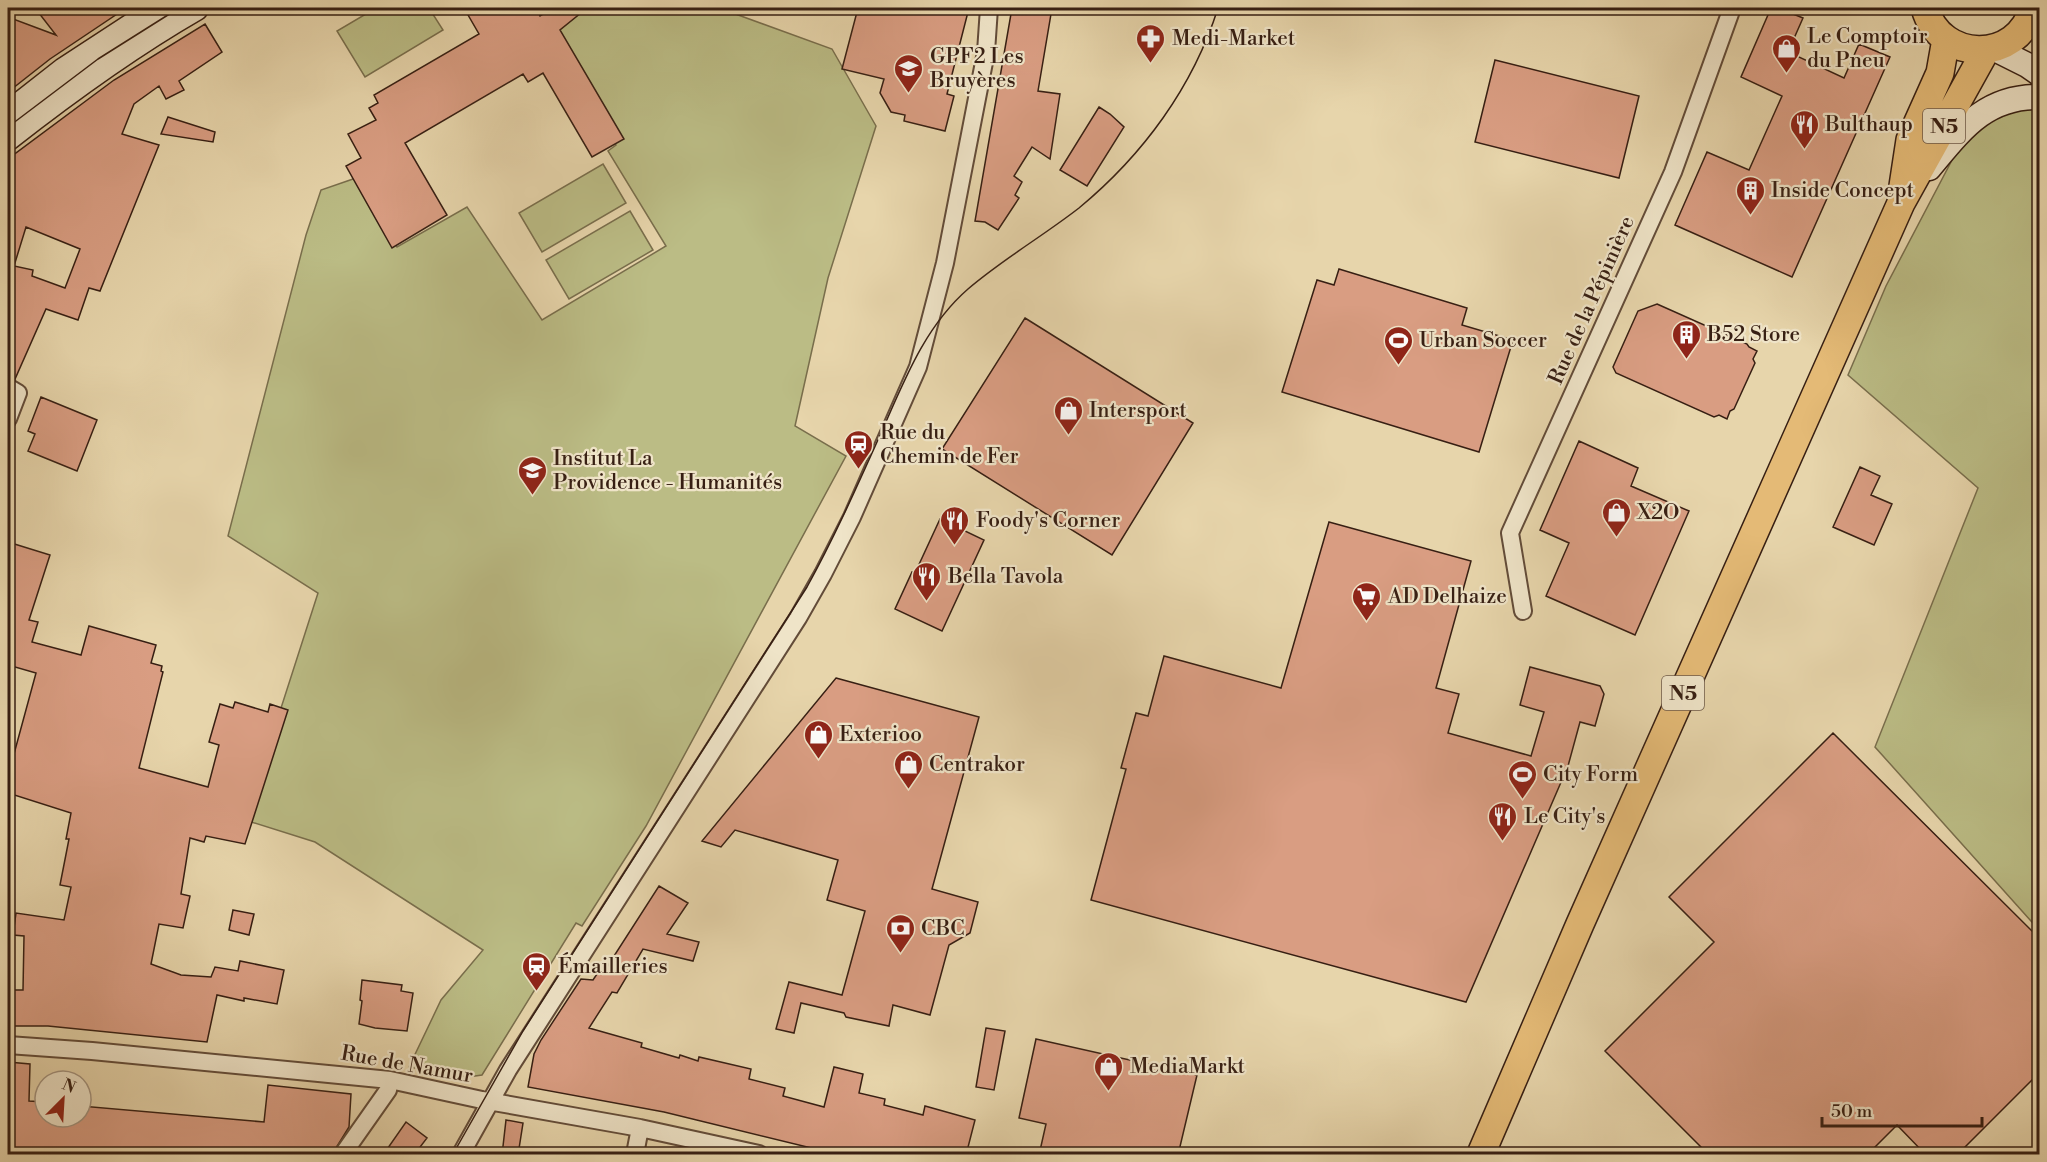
<svg xmlns="http://www.w3.org/2000/svg" width="2047" height="1162" viewBox="0 0 2047 1162" font-family="'Libre Bodoni',serif">
  <style>
    .green { fill: #bbbc85; stroke: #796e4c; stroke-width: 1.5 }
    .building { fill: #d99d82; stroke: #371f13; stroke-width: 1.5; fill-rule: evenodd }
    .lines { fill: none; stroke-linecap: round; stroke-linejoin: round }
    .street-casing { stroke: #634c39; stroke-width: 20 }
    .secondary-casing { stroke: #371f13; stroke-width: 27 }
    .primary-casing { stroke: #371f13; stroke-width: 30 }
    .street { stroke: #efe4c8; stroke-width: 16 }
    .secondary { stroke: #efe4c8; stroke-width: 24 }
    .primary { stroke: #e4ba76; stroke-width: 27 }
    .tram { stroke: #371f13; stroke-width: 1.5 }
    .labels { text-anchor: middle; stroke-width: 4.5; stroke-linejoin: round; paint-order: stroke }
    .shield { fill: #efe4c8; stroke: #6e5a49; stroke-width: 1.5 }
    .shield-label { font-size: 20px; font-weight: bold; fill: #371f13 }
    .poi-label { font-size: 21px; fill: #371f13; stroke: #efe4c8; text-anchor: start }
    .street-label { font-size: 21px; fill: #371f13; stroke: #efe4c8 }
  </style>
  <rect width="100%" height="100%" fill="#e7d5ab"/>
  <filter id="stains"><feTurbulence type="fractalNoise" baseFrequency=".00333" numOctaves="4"/><feColorMatrix values="0 0 0 0 .2 0 0 0 0 .09 0 0 0 0 .02 0 0 0 .5 -.17"/></filter>
  <radialGradient id="worn" r=".72"><stop offset=".6" stop-color="#630" stop-opacity="0"/><stop offset="1" stop-color="#630" stop-opacity=".3"/></radialGradient>
  <path class="green" d="M376,8H429L443,30L365,77L337,31Z
    M529,8H719L832,49L876,126L828,278L795,426L846,456L646,826L582,926L576,923L482,1075L468,1077L409,1067L441,1000L483,950L315,842L245,820L318,593L228,536L306,235L321,190L356,178L397,247L467,207L542,320L666,246L608,151L616,145L552,33L546,37Z
    M2039,97V930L1875,747L1978,488L1848,375L1886,286L1973,120Z
    M603,164L626,203L542,252L519,213Z
    M630,211L653,250L569,299L546,260Z"/>
  <path class="building" d="M35,8H126L50,59L8,92V17L56,35Z
    M464,8H536L540,16L553,8H587L560,30L624,139L592,157L543,73L528,82L523,74L405,143L447,215L392,248L346,166L361,158L348,134L376,120L369,108L378,103L374,95L479,34Z
    M858,8H969L947,94L954,96L945,131L904,121L905,115L891,112L880,93L884,79L842,69Z
    M1012,8H1052L1038,91L1060,94L1050,159L1032,147L1014,176L1022,182L1015,195L1019,198L998,230L985,222L975,221Z
    M1771,8H1778L1803,18L1788,52L1844,78L1859,44L1890,57L1792,277L1675,225L1707,152L1749,170L1782,96L1741,77Z
    M205,24L222,52L179,81L184,90L166,99L159,86L134,104L122,134L159,145L100,291L89,288L78,320L46,309L15,379L8,377V159L114,80ZM26,227L80,249L65,288L32,276L33,270L14,266Z
    M1495,60L1639,96L1619,178L1475,142Z
    M1099,107L1110,114L1124,127L1087,186L1060,170Z
    M168,117L215,132L213,142L161,134Z
    M1339,269L1467,308L1462,325L1513,340L1479,452L1282,392L1317,280L1334,285Z
    M1657,304L1747,344L1749,347L1757,351L1753,359L1755,363L1734,409L1730,411L1727,419L1719,415L1714,417L1616,373L1613,367L1638,311Z
    M1025,318L1193,423L1112,555L942,449Z
    M41,397L97,420L77,471L28,451L35,434L28,431Z
    M1579,441L1638,468L1631,486L1689,511L1635,635L1546,596L1569,543L1540,530Z
    M1860,467L1880,476L1871,495L1892,504L1874,545L1833,527Z
    M940,519L984,540L942,631L895,609L912,572L915,573Z
    M1329,522L1471,561L1436,688L1459,694L1448,733L1531,756L1544,712L1520,705L1530,667L1600,686L1604,694L1595,726L1580,722L1568,766L1466,1002L1091,900L1126,769L1121,768L1136,713L1148,716L1164,656L1281,688Z
    M8,542L50,555L29,620L38,622L32,642L81,655L89,626L156,645L151,663L162,666L161,671L163,672L139,768L208,787L219,745L209,742L220,704L233,708L235,702L268,712L270,704L288,710L245,844L206,836L204,842L190,838L181,894L190,896L183,928L159,924L151,964L181,975L211,977L215,967L238,971L240,961L284,970L277,1004L244,998V1001L217,995L207,1042L48,1026H8V990H23L24,936L13,935L16,913L64,920L71,887L60,885L69,839H66L71,813L8,793V776L36,673L8,665Z
    M836,678L979,717L932,889L978,902L970,933L949,945L930,1015L893,1005L889,1026L846,1017L844,1013L801,1003L794,1033L776,1029L789,982L842,995L865,911L827,900L838,860L735,830L721,847L702,841Z
    M1833,733L2040,939V1072L1957,1155H1926L1897,1125L1867,1155H1709L1605,1051L1714,942L1669,897Z
    M659,886L688,903L667,934L699,942L693,961L643,949L617,993L612,992L589,1028L642,1043L641,1047L679,1058L680,1055L698,1061L699,1057L751,1069L749,1079L785,1088L783,1096L824,1107L834,1067L863,1074L859,1093L885,1099L884,1105L923,1115L925,1106L975,1120L966,1155H840L664,1112L528,1087L534,1054L541,1040L581,979L593,980L603,965L607,967Z
    M233,910L254,914L249,935L229,930Z
    M362,980L402,985L401,991L413,993L407,1031L375,1028L359,1024L362,1001L360,1000Z
    M986,1028L1005,1031L994,1090L976,1087Z
    M1036,1039L1197,1075L1178,1155H1039L1046,1124L1019,1118Z
    M8,1062L30,1064L29,1101L45,1102V1117H81V1106L264,1122L268,1085L351,1094L349,1127L333,1153L321,1155H8Z
    M506,1120L523,1123L518,1155H502Z
    M406,1122L427,1138L414,1155H383Z"/>
  <g class="lines">
    <defs>
      <path id="street" d="M8,387L18,393L8,419
        M1523,611L1510,533L1673,172L1732,8
        M8,1045L92,1051L390,1080L482,1100L640,1128L759,1154
        M343,1154L388,1090L390,1080
        M461,1154L508,1070L798,618L823,574L852,517L918,367L945,263L986,52L989,8
        M635,1154L640,1128"/>
      <path id="secondary" d="M1993,48L2027,65L2040,74
        M8,114L64,70L159,8
        M8,138C68,91 130,46 196,8
        M1929,168C1961,130 1985,96 2040,97"/>
      <path id="primary" d="M1925,8C1940,63 2018,64 2033,8
        M1903,186L1910,140L1940,73L1946,39
        M1481,1154L1580,924L1901,203L1986,50"/>
    </defs>
    <use href="#street" class="street-casing"/>
    <use href="#secondary" class="secondary-casing"/>
    <use href="#primary" class="primary-casing"/>
    <use href="#street" class="street"/>
    <use href="#secondary" class="secondary"/>
    <use href="#primary" class="primary"/>
    <path class="tram" d="M8,127L98,59L179,8
      M453,1154L523,1031L807,587C833,540 855,491 877,442C902,387 922,329 968,289C1003,259 1043,236 1079,208C1143,155 1193,87 1218,8"/>
  </g>
  <defs>
    <symbol id="pharmacy-pin" viewBox="-11 -11 22 30"><path d="M0 17L-7.5 6A9.5 9.5 0 1 1 7.5 6Z" fill="#8f2418" stroke="#efe4c8"/><path d="M-2-6h4v4h4v4h-4v4h-4v-4h-4v-4h4Z" fill="#fff"/></symbol>
    <symbol id="shop-pin" viewBox="-11 -11 22 30"><path d="M0 17L-7.5 6A9.5 9.5 0 1 1 7.5 6Z" fill="#8f2418" stroke="#efe4c8"/><path d="M-5-2.5h2.3a2.7 3.5 0 0 1 5.4 0H5L5.5 6h-11ZM-1.5-2.5h3a1.5 2.3 0 0 0-3 0Z" fill="#fff"/></symbol>
    <symbol id="school-pin" viewBox="-11 -11 22 30"><path d="M0 17L-7.5 6A9.5 9.5 0 1 1 7.5 6Z" fill="#8f2418" stroke="#efe4c8"/><path d="M0-5L7-2L0 1L-7-2ZM-4 1L0 2.5L4 1V4Q0 6-4 4Z" fill="#fff"/></symbol>
    <symbol id="restaurant-pin" viewBox="-11 -11 22 30"><path d="M0 17L-7.5 6A9.5 9.5 0 1 1 7.5 6Z" fill="#8f2418" stroke="#efe4c8"/><path d="M-5-6h1v4h1v-4h1v4h1v-4h1v5L-1.5 .5V6h-2V.5L-5-1ZM5-6V6H3V1.5H1.5Q1.5-4 5-6Z" fill="#fff"/></symbol>
    <symbol id="building-pin" viewBox="-11 -11 22 30"><path d="M0 17L-7.5 6A9.5 9.5 0 1 1 7.5 6Z" fill="#8f2418" stroke="#efe4c8"/><path d="M-4-6H4V6H1V3H-1V6H-4ZM-2.5-4.3h1.7v1.8h-1.7ZM.8-4.3h1.7v1.8H.8ZM-2.5-1h1.7V.8h-1.7ZM.8-1h1.7V.8H.8Z" fill="#fff"/></symbol>
    <symbol id="stadium-pin" viewBox="-11 -11 22 30"><path d="M0 17L-7.5 6A9.5 9.5 0 1 1 7.5 6Z" fill="#8f2418" stroke="#efe4c8"/><path d="M0-5a6.5 5 0 1 0 0 10a6.5 5 0 1 0 0-10ZM-3.5-1.8h7v3.6h-7Z" fill="#fff"/></symbol>
    <symbol id="station-pin" viewBox="-11 -11 22 30"><path d="M0 17L-7.5 6A9.5 9.5 0 1 1 7.5 6Z" fill="#8f2418" stroke="#efe4c8"/><path d="M-3-6H3Q5-6 5-4V2Q5 4 3 4L4.5 6H3L1.5 4h-3L-3 6H-4.5L-3 4Q-5 4-5 2V-4Q-5-6-3-6ZM-3.5-4v3h7v-3ZM-3.5 1v1.5H-2V1ZM2 1v1.5H3.5V1Z" fill="#fff"/></symbol>
    <symbol id="supermarket-pin" viewBox="-11 -11 22 30"><path d="M0 17L-7.5 6A9.5 9.5 0 1 1 7.5 6Z" fill="#8f2418" stroke="#efe4c8"/><path d="M-6-5.5h2.5l.6 2H6L4.5 2H-2.5L-4.4-4H-6ZM-1.5 3.2a1.3 1.3 0 1 0 .1 0ZM3 3.2a1.3 1.3 0 1 0 .1 0Z" fill="#fff"/></symbol>
    <symbol id="bank-pin" viewBox="-11 -11 22 30"><path d="M0 17L-7.5 6A9.5 9.5 0 1 1 7.5 6Z" fill="#8f2418" stroke="#efe4c8"/><path d="M-6-4H6V4H-6ZM0-2.3a2.3 2.3 0 1 0 0 4.6a2.3 2.3 0 1 0 0-4.6Z" fill="#fff"/></symbol>
  </defs>
  <g fill-rule="evenodd">
    <use href="#pharmacy-pin" x="1134" y="22" width="33" height="45"/>
    <use href="#shop-pin" x="1770" y="32" width="33" height="45"/>
    <use href="#school-pin" x="892" y="52" width="33" height="45"/>
    <use href="#restaurant-pin" x="1788" y="108" width="33" height="45"/>
    <use href="#building-pin" x="1734" y="174" width="33" height="45"/>
    <use href="#building-pin" x="1670" y="318" width="33" height="45"/>
    <use href="#stadium-pin" x="1382" y="324" width="33" height="45"/>
    <use href="#shop-pin" x="1052" y="394" width="33" height="45"/>
    <use href="#station-pin" x="842" y="428" width="33" height="45"/>
    <use href="#school-pin" x="516" y="454" width="33" height="45"/>
    <use href="#shop-pin" x="1600" y="496" width="33" height="45"/>
    <use href="#restaurant-pin" x="938" y="504" width="33" height="45"/>
    <use href="#restaurant-pin" x="910" y="560" width="33" height="45"/>
    <use href="#supermarket-pin" x="1350" y="580" width="33" height="45"/>
    <use href="#shop-pin" x="802" y="718" width="33" height="45"/>
    <use href="#shop-pin" x="892" y="748" width="33" height="45"/>
    <use href="#stadium-pin" x="1506" y="758" width="33" height="45"/>
    <use href="#restaurant-pin" x="1486" y="800" width="33" height="45"/>
    <use href="#bank-pin" x="884" y="912" width="33" height="45"/>
    <use href="#station-pin" x="520" y="950" width="33" height="45"/>
    <use href="#shop-pin" x="1092" y="1050" width="33" height="45"/>
  </g>
  <g class="labels">
    <g class="shield">
      <rect x="1923" y="109" width="42" height="34" rx="4.5"/>
      <rect x="1662" y="676" width="42" height="34" rx="4.5"/>
    </g>
    <g class="shield-label">
      <text x="1944" y="133">N5</text>
      <text x="1683" y="700">N5</text>
    </g>
    <g class="poi-label">
      <text x="1807" y="43">Le Comptoir<tspan x="1807" dy="24">du Pneu</tspan></text>
      <text x="1172" y="45">Medi-Market</text>
      <text x="930" y="63">GPF2 Les<tspan x="930" dy="24">Bruyères</tspan></text>
      <text x="1825" y="131">Bulthaup</text>
      <text x="1771" y="197">Inside Concept</text>
      <text x="1707" y="341">B52 Store</text>
      <text x="1419" y="347">Urban Soccer</text>
      <text x="1089" y="417">Intersport</text>
      <text x="880" y="439">Rue du<tspan x="880" dy="24">Chemin de Fer</tspan></text>
      <text x="553" y="465">Institut La<tspan x="553" dy="24">Providence - Humanités</tspan></text>
      <text x="1637" y="519">X2O</text>
      <text x="976" y="527">Foody's Corner</text>
      <text x="948" y="583">Bella Tavola</text>
      <text x="1388" y="603">AD Delhaize</text>
      <text x="839" y="741">Exterioo</text>
      <text x="929" y="771">Centrakor</text>
      <text x="1543" y="781">City Form</text>
      <text x="1524" y="823">Le City's</text>
      <text x="921" y="935">CBC</text>
      <text x="558" y="973">Émailleries</text>
      <text x="1130" y="1073">MediaMarkt</text>
    </g>
    <g class="street-label">
      <text transform="translate(1591 300) rotate(-66)" y="7">Rue de la Pépinière</text>
      <text transform="translate(407 1064) rotate(10)" y="7">Rue de Namur</text>
    </g>
  </g>
  <rect width="2047" height="1162" fill="none" stroke="#e7d5ab" stroke-width="30"/>
  <rect x="9" y="9" width="2029" height="1144" fill="none" stroke="#371f13" stroke-width="3"/>
  <rect x="15" y="15" width="2017" height="1132" fill="none" stroke="#371f13" stroke-width="1.5"/>
  <g transform="translate(63 1099) rotate(24)"><circle r="28" fill="#efe4c8" stroke="#a59580" stroke-width="1.5"/>
  <path d="M0-4.5L10 22L0 15L-10 22Z" fill="#8f2418"/>
  <text y="-9" font-size="16" font-weight="bold" text-anchor="middle" fill="#371f13">N</text>
  </g>
  <path d="M1822 1117v9h160v-9" fill="none" stroke="#371f13" stroke-width="3"/>
  <text x="1831" y="1117" font-size="18" fill="#371f13" stroke="#efe4c8" stroke-width="4.5" paint-order="stroke">50 m</text>
  <rect width="100%" height="100%" filter="url(#stains)"/>
  <rect width="100%" height="100%" fill="url(#worn)"/>
</svg>
